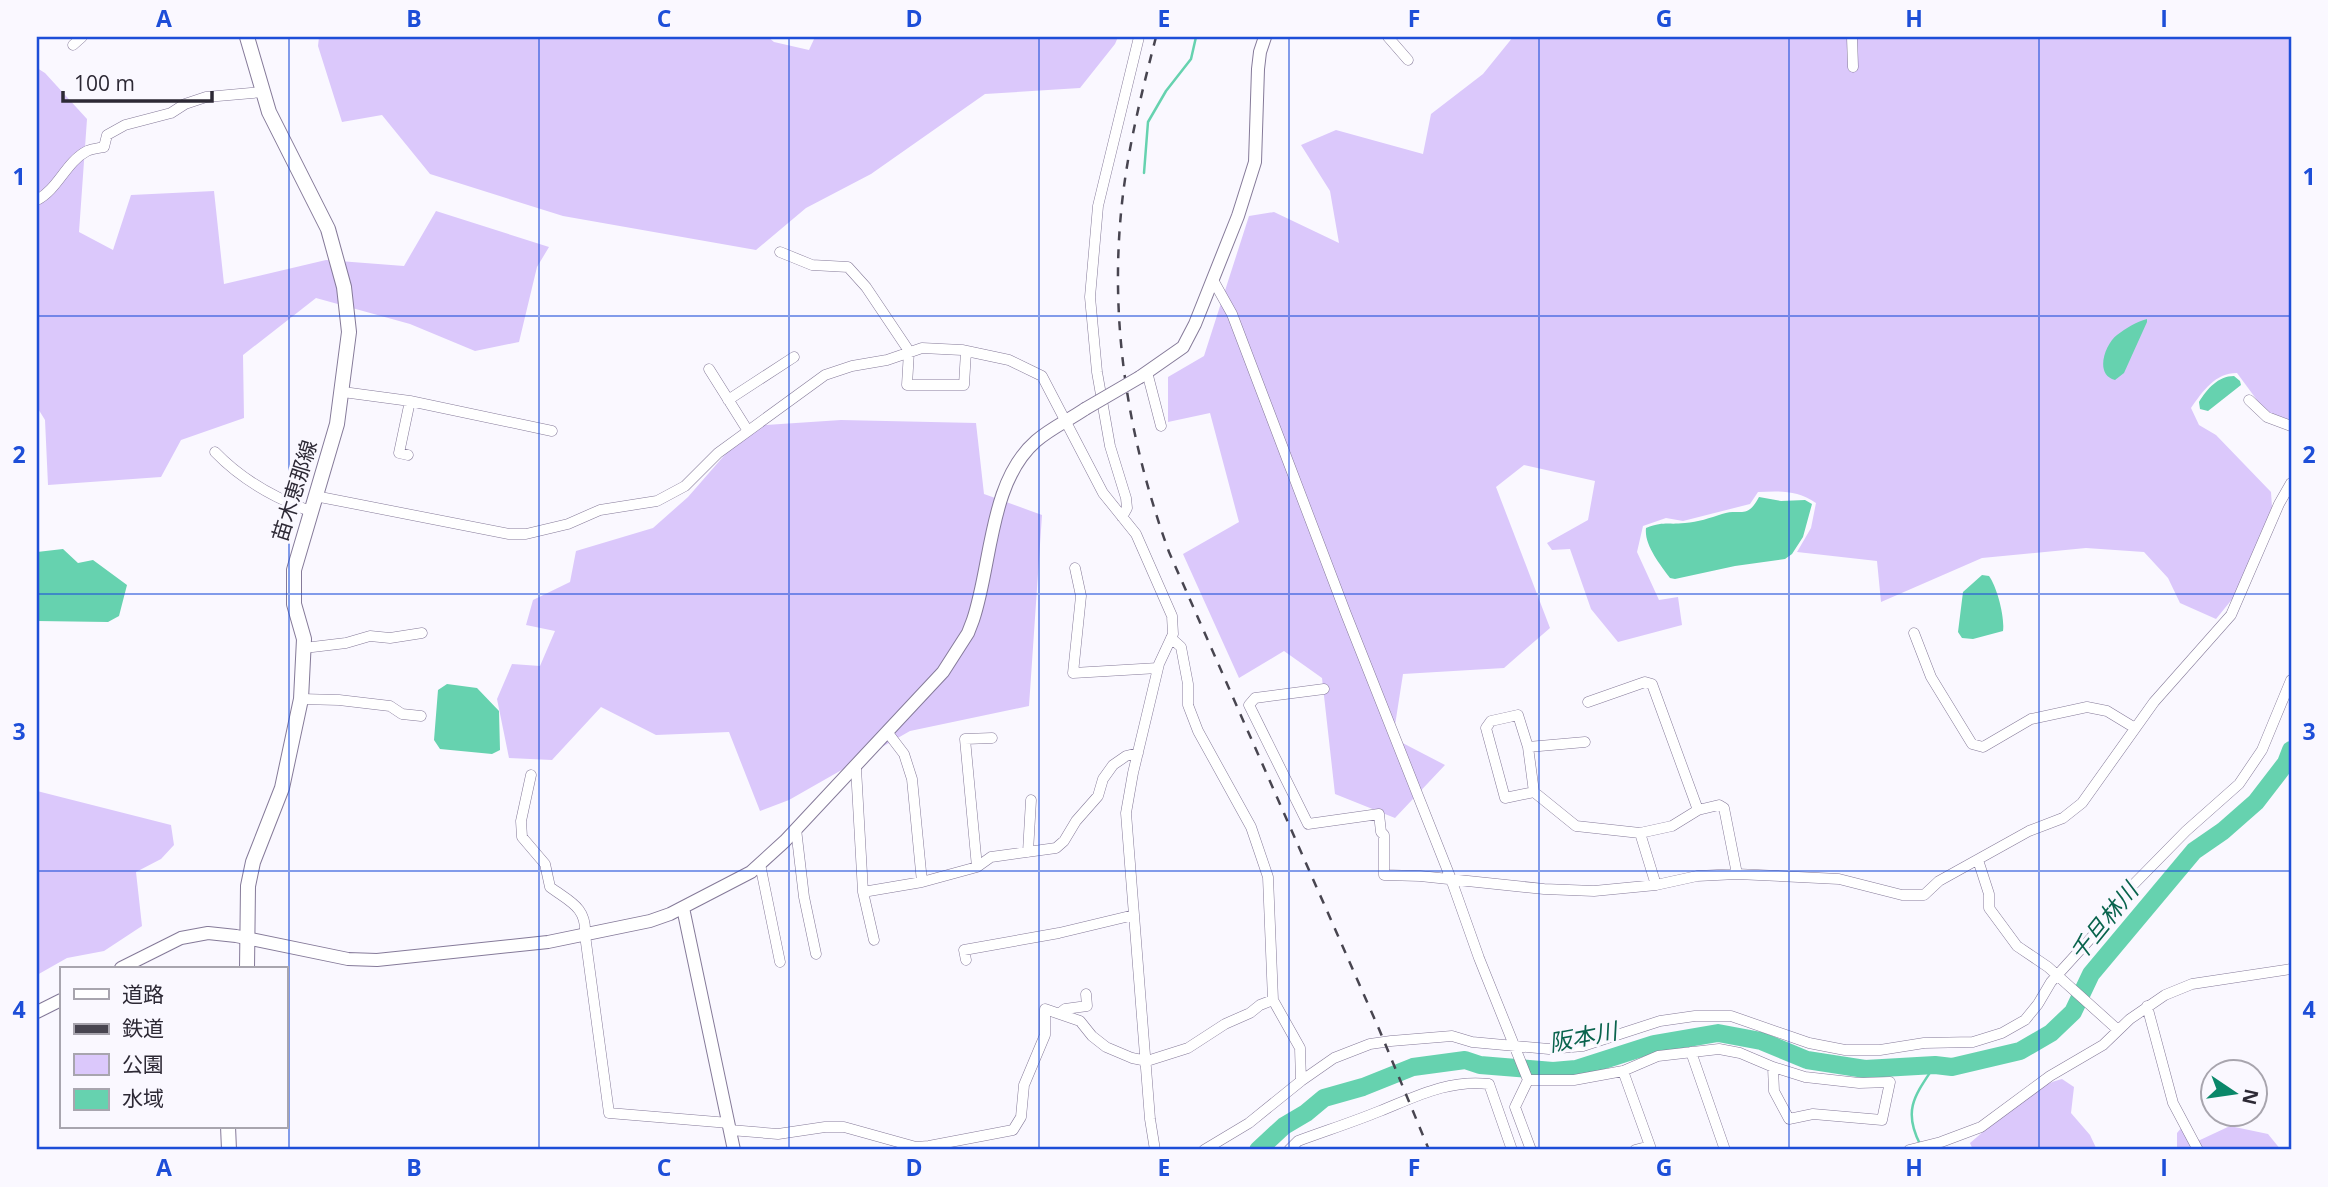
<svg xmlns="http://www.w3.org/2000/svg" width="2328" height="1187" viewBox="0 0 2328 1187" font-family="'Open Sans','Noto Sans JP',sans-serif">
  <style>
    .green { fill: #dbc8fb }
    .water { fill: #66d2af }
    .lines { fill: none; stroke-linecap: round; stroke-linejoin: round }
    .stream { stroke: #66d2af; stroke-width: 2.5 }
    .river { stroke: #66d2af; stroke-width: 18 }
    .minor-casing { stroke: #857a99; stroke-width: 11 }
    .tertiary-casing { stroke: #857a99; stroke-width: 14 }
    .secondary-casing { stroke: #857a99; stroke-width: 16 }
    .minor { stroke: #fff; stroke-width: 10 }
    .tertiary { stroke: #fff; stroke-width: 12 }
    .secondary { stroke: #fff; stroke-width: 14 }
    .rail { stroke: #484550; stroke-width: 2.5; stroke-dasharray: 9 9; stroke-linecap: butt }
    .tertiary-bridge-casing { stroke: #857a99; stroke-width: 14; stroke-linecap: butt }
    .tertiary-bridge { stroke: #fff; stroke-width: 12 }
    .grid { fill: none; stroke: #1d4ed8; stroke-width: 2; stroke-opacity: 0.55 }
    .labels { text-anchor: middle; stroke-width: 6; stroke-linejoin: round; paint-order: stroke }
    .street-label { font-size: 21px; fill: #2d2935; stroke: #faf8ff }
    .water-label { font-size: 23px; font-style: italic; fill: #09634d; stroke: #faf8ff }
    .neatline { fill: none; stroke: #1d4ed8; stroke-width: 2.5 }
    .grid-label { font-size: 23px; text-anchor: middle; font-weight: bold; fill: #1d4ed8 }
  </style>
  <rect width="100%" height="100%" fill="#faf8ff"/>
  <path class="green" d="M319,37H768L774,42L809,50L815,37H1118L1115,44L1080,88L985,94L871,174L806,208L756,250L563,216L430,174L382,115L342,122L318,46Z
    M1513,37H2291V424L2268,415L2237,373C2215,373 2203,391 2191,408L2199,425L2216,435L2271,492L2272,507L2238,592L2216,619L2180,603L2168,578L2144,552L2086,548L1982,558L1881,602L1877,561L1797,552L1811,528L1816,503C1797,490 1780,491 1758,492L1750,504L1683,521L1666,518L1643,526L1637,552L1659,600L1678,597L1682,625L1618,642L1591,609L1570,549L1552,550L1547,543L1588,520L1595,481L1524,465L1496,487L1550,628L1504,668L1403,674L1393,738L1445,765L1395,818L1335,794L1322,678L1284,651L1239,678L1183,554L1239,522L1210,413L1168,422V377L1204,356L1249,216L1274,212L1339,243L1330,191L1301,145L1336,130L1423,154L1431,114L1483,74Z
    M37,68L45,73L87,119L79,232L113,250L131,195L214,191L224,284L326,260L404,266L436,211L549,247L537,267L519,342L475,351L410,324L316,298L243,355L244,418L181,440L161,477L48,485L45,420L37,407Z
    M841,420L976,423L984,494L1042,515L1029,706L910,731L789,800L760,811L729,732L656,735L601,707L552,760L509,758L497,699L512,664L540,666L555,631L526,625L533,600L570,582L576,551L653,528L688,497L750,426Z
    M37,791L171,825L174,845L161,859L136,872L142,926L104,951L67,958L37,975Z
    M2062,1079L2074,1087L2071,1113L2090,1135L2097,1150H1973L1970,1143C1997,1121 2028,1087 2062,1079Z
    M2230,1126L2268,1134L2281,1150H2177V1133L2182,1127L2187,1137L2200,1140Z"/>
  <path class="water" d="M2147,319V322L2124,373L2115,380C2094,375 2105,344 2117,335C2126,328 2136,322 2147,319Z
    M2234,376L2240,381L2241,385L2208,411L2200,409L2199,402C2207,389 2218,376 2234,376Z
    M1759,497L1781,501L1805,500L1812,504L1803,537L1792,554L1785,559L1735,566L1675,579L1670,578C1660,564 1644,545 1646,528C1665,521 1667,525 1685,523C1698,522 1710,518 1722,514C1740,508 1747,520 1759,497Z
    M63,549L78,563L93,560L127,585L119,616L108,622L37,621V552Z
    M1982,575L1989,576C1997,587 2005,617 2003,631L1973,639L1962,638L1958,632L1963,592Z
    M447,684L477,688L499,711L500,750L492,754L440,749L434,740L438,690Z"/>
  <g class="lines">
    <path class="stream" d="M1144,173L1148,122L1166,91L1191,59L1196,37
      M1920,1144C1902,1109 1916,1094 1935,1065"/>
    <path class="river" d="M1258,1150L1284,1126L1306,1113L1324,1098L1363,1087L1413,1067L1465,1060L1480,1065L1553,1071L1576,1069L1654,1044L1718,1033L1761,1041L1807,1060L1865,1069L1935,1065L1952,1067L2020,1051L2051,1033L2073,1012L2091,974L2194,851L2223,831L2256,802L2286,763L2291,750"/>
    <defs>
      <path id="minor" d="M1388,37L1408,60
        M1852,37L1853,67
        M73,45L82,37
        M37,200C58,189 66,162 87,151C92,149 99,148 104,147L107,135L125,125L171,113L185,104L206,97L263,92
        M780,252L812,265L848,267L866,287L909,351L907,385H964L966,351
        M1213,280L1232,314L1346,614L1451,879L1479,958L1528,1080L1515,1107L1531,1150
        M709,369L748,431
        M1147,372L1161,426
        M343,392L410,401
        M728,400L794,357
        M2249,400L2267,417L2291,426
        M215,452C242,480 274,498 310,511
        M408,455L399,453L410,401L552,431
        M315,496L509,534H526L568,524L600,510L657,501L685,486L718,453L825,375L852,366L887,360L922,348L962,350L1009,360L1042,376L1103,493L1136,534L1172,616L1173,634L1159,664L1133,773L1126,813L1150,1119L1155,1150
        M1122,517L1127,508L1126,498L1110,446L1097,372L1090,297L1098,206L1139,37
        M1075,568L1081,596L1073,673L1158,668
        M1914,633L1931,677L1972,744L1983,747L2031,719L2087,707L2107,711L2135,728
        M1171,638L1181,647L1188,684V705L1198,731L1251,827L1268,877L1273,1000L1300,1048L1301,1081
        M304,648L346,643L370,636L390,638L422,633
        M1324,689L1255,698L1249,705L1308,824L1379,814L1381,832L1384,835V875L1420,876L1544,889L1594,891L1656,885L1697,876L1737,874L1839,879L1902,895H1924L1939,881L2029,831L2063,818L2082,803L2154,702L2231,615L2279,504L2291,483
        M301,699L339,700L390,706L402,714L421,716
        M1588,702L1645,682L1652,684L1698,810
        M1518,715L1528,747L1534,792L1505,798L1486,728L1491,721Z
        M888,733L904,754L912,779L922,882
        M1528,747L1585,742
        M856,768L863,892L922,882L977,867L991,857L1056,848L1064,841L1076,821L1098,796L1103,779L1113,765L1126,756L1138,753
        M531,775L521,821L522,837L545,864L550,887C570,902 587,907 585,935L609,1113L729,1123
        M1534,792L1576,826L1640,833L1656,885
        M796,829L804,897L816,954
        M1640,833L1672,826L1698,810L1719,805L1724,808L1737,874
        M1028,852L1031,800
        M1978,860L1989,894V908L2017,946L2048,967L2118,1030
        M760,864L780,962
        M977,867L965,739L992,738
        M863,892L874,940
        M966,960L964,950L1059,933L1134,915
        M2147,1006L2173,1103L2198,1150
        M1060,1013L1065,1009L1087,1006L1086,994
        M1691,1052L1725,1150
        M1623,1071L1650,1146
        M1528,1080H1574L1623,1071L1658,1056L1719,1049L1740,1053L1773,1067L1805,1077L1859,1083L1890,1082L1882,1120L1813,1114L1789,1119L1774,1091L1773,1067
        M730,1130L778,1134L825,1127H844L916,1147L929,1146L1013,1130L1021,1117L1024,1085L1045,1035V1009L1080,1021L1092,1036L1106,1047L1132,1058L1147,1061L1188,1048L1225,1024L1250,1013L1260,1005L1273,1000
        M1204,1150L1249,1123L1301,1081L1334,1058L1370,1044L1391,1041L1452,1036L1472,1042L1549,1049L1583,1046L1660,1021L1695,1016H1731L1809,1043L1845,1050H1880L1924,1043L1973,1042L2002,1033L2025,1020L2038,1004L2051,982L2091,938L2132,886L2186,831L2239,784L2262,750L2291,680
        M1289,1150L1298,1141C1325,1131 1353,1122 1380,1111C1415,1097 1449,1079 1489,1084L1512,1150
        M1635,1150L1650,1146L1651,1150
        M1909,1150L1941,1142L1981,1127L2050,1076L2103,1045L2130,1019L2165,995L2192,984L2291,969"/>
      <path id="tertiary" d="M1140,377L1183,347L1195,324L1238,216L1255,162L1258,69L1260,52L1265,37
        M683,908L734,1150
        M121,968L181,938L208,933L236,936L348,959L377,960L548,942L650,921L670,914L751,872L785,841L943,672L968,633L973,620C992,564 989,482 1036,441C1051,428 1069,420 1085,409
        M37,1012L61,1000"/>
      <path id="secondary" d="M247,968L248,886L253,862L282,788L301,699L304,639L294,604V570L337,424L349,332L344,287L328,229L269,112L247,37
        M228,1126L229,1150"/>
    </defs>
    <use href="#minor" class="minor-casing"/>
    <use href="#tertiary" class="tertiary-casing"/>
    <use href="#secondary" class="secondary-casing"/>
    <use href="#minor" class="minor"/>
    <use href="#tertiary" class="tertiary"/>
    <use href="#secondary" class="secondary"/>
    <path class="rail" d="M1156,37C1142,91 1128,147 1122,203C1109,322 1128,439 1169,552L1379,1029L1429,1150"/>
    <defs>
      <path id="tertiary-bridge" d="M1085,409L1140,377"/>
    </defs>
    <use href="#tertiary-bridge" class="tertiary-bridge-casing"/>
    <use href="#tertiary-bridge" class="tertiary-bridge"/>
  </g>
  <path class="grid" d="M289,37V1150M539,37V1150M789,37V1150M1039,37V1150M1289,37V1150M1539,37V1150M1789,37V1150M2039,37V1150M37,316H2291M37,594H2291M37,871H2291"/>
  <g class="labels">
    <g class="street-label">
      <text transform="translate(295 491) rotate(-73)" y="7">苗木恵那線</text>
    </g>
    <g class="water-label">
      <text transform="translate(2104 922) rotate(-51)" y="8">千旦林川</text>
      <text transform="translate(1583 1037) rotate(-11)" y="8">阪本川</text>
    </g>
  </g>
  <rect width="2328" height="1187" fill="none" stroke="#faf8ff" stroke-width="77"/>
  <rect x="60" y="967" width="228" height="161" fill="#faf8ff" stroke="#a8a5ae" stroke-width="2"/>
  <rect x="74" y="989" width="35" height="10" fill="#ffffff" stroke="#a8a5ae" stroke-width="2"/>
  <text x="122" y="1002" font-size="21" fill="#2d2935">道路</text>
  <rect x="74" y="1024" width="35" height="10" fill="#484550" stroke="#a8a5ae" stroke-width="2"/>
  <text x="122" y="1036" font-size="21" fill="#2d2935">鉄道</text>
  <rect x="74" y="1054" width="35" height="21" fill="#dbc8fb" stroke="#a8a5ae" stroke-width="2"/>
  <text x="122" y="1072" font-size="21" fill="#2d2935">公園</text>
  <rect x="74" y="1089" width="35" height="21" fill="#66d2af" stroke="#a8a5ae" stroke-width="2"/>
  <text x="122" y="1106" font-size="21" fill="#2d2935">水域</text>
  <g transform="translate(2234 1093) rotate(103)"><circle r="33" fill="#faf8ff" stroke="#a8a5ae" stroke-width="2"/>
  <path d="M0-5L12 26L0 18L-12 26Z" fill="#0a8769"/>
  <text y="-10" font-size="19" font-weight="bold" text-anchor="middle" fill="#2d2935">N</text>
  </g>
  <path d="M63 91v10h149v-10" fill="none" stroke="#2d2935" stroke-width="3.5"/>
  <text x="74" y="91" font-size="21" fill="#2d2935" stroke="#faf8ff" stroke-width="5" paint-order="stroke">100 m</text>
  <rect x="38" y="38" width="2252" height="1110" class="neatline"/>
  <g class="grid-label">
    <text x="164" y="27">A</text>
    <text x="414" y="27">B</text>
    <text x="664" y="27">C</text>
    <text x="914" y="27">D</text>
    <text x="1164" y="27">E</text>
    <text x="1414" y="27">F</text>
    <text x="1664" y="27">G</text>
    <text x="1914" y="27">H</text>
    <text x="2164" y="27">I</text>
    <text x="19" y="185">1</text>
    <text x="2309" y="185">1</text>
    <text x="19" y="463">2</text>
    <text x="2309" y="463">2</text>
    <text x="19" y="740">3</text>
    <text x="2309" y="740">3</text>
    <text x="19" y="1018">4</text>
    <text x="2309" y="1018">4</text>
    <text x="164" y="1176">A</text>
    <text x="414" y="1176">B</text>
    <text x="664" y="1176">C</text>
    <text x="914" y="1176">D</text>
    <text x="1164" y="1176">E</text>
    <text x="1414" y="1176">F</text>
    <text x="1664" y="1176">G</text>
    <text x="1914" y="1176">H</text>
    <text x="2164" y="1176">I</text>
  </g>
</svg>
